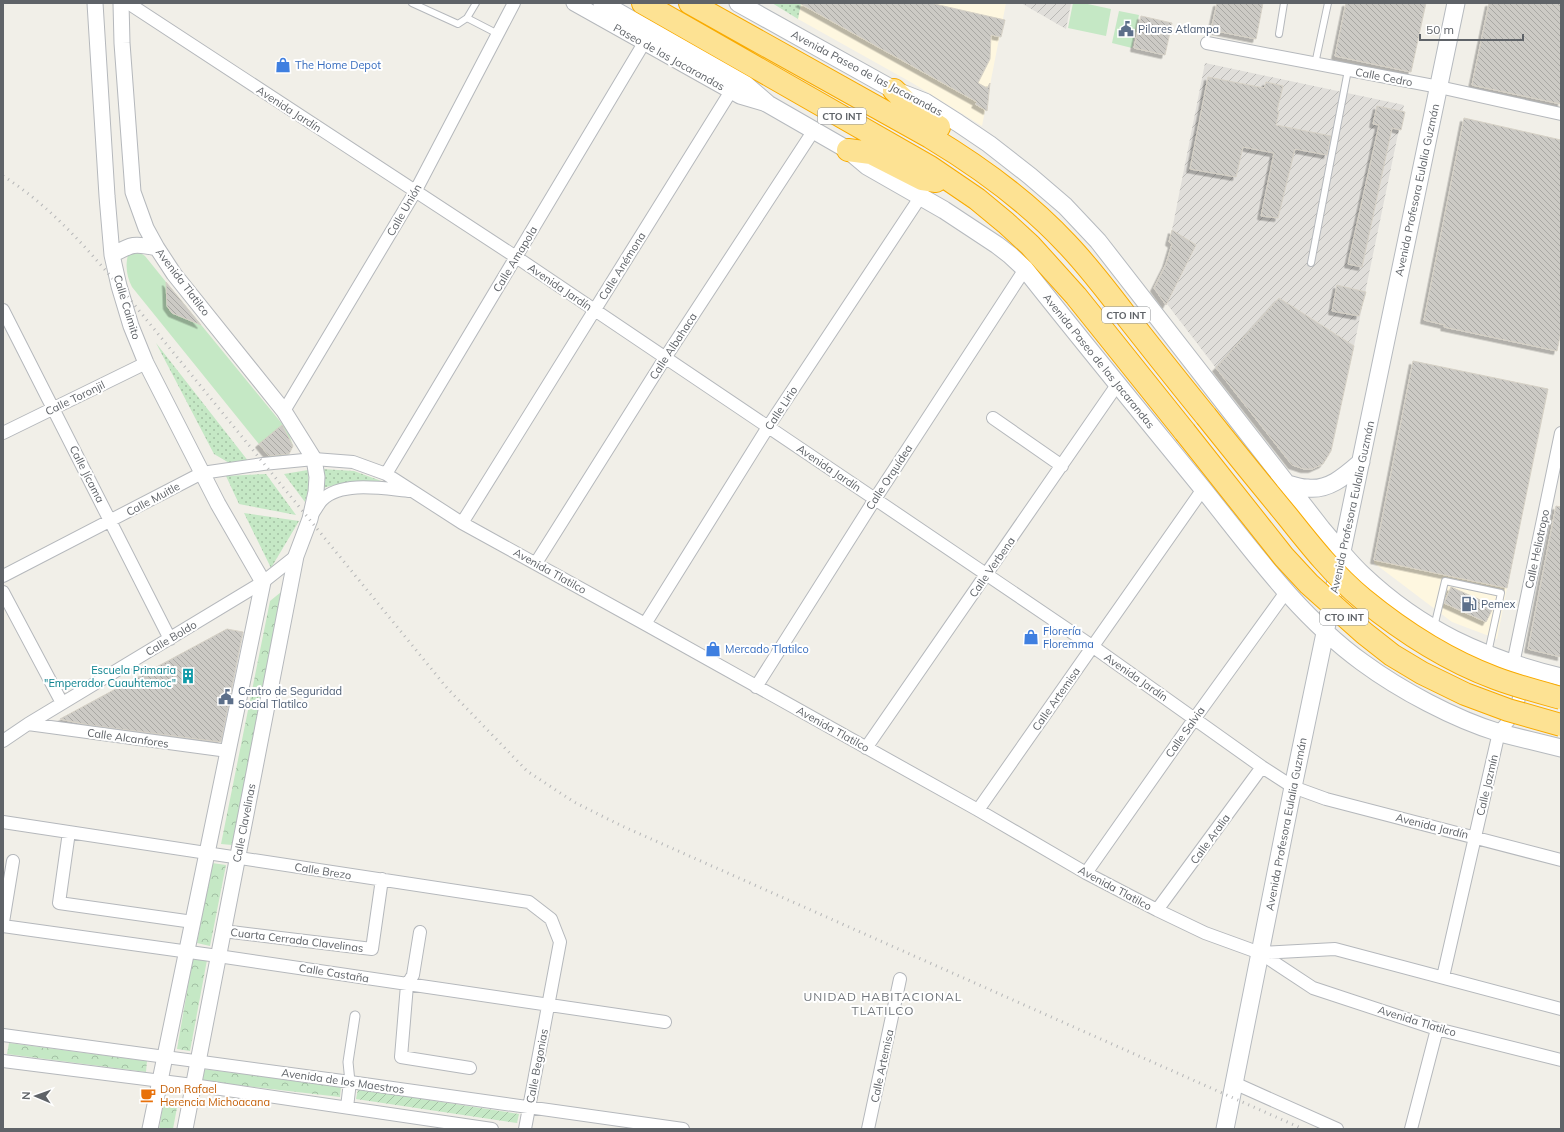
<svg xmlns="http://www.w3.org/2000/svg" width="1564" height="1132" viewBox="0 0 1564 1132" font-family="Mulish,sans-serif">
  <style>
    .commercial { fill: #fef7e0 }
    .industrial { fill: url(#industrial-furrows) }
    .grass { fill: url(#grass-dots) }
    .forest { fill: url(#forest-crowns) }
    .park { fill: #c5e8c5 }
    .garden { fill: url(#garden-furrows) }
    .building { fill: url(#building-back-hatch); stroke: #d6d1c6; filter: url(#shadow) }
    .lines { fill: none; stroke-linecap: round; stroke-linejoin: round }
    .service-casing { stroke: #b5b8bc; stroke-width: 8 }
    .pedestrian-casing { stroke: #b5b8bc; stroke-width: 11 }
    .minor-casing { stroke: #b5b8bc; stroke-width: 14 }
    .tertiary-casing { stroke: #b5b8bc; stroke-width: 17 }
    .secondary-casing { stroke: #b6babf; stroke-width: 19 }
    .motorway-casing { stroke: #f9ab00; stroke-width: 24 }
    .service { stroke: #fff; stroke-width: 6 }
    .pedestrian { stroke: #fff; stroke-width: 9 }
    .minor { stroke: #fff; stroke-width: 12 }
    .tertiary { stroke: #fff; stroke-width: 15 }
    .secondary { stroke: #fff; stroke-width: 17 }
    .motorway { stroke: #fde293; stroke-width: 22 }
    .rail { stroke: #b6b7b8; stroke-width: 3; stroke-dasharray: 1 5; stroke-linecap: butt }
    .motorway-bridge-casing { stroke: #f9ab00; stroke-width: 24; stroke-linecap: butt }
    .motorway-bridge { stroke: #fde293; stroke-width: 22 }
    .labels { text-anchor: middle; stroke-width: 4; stroke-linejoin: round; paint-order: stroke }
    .shield { fill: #fff; stroke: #8f9295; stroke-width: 1 }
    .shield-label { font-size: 10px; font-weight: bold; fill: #5f6368 }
    .service-label { font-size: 11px; fill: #4e5e75; stroke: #fff; text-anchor: start }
    .street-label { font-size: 11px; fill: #5f6368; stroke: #fff }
    .shop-label { font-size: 11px; fill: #366cbe; stroke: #fff; text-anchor: start }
    .culture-label { font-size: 11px; fill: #0d838f; stroke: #fff; text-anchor: end }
    .food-label { font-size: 11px; fill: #c56008; stroke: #fff; text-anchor: start }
    .neighbourhood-label { font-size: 12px; letter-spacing: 1px; fill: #70757a; stroke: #fff }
  </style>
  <defs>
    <pattern id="industrial-furrows" width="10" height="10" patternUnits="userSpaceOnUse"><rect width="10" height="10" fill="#e0deda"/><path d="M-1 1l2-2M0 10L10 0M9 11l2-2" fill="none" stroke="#b9b8b5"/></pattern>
    <pattern id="grass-dots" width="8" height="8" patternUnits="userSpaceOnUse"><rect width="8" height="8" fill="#c5e8c5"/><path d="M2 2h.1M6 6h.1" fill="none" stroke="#a3c0a4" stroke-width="1.8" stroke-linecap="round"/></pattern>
    <pattern id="forest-crowns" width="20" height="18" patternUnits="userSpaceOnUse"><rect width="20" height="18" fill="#c5e8c5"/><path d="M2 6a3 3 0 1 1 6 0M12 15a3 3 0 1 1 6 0" fill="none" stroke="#a3c0a4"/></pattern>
    <pattern id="garden-furrows" width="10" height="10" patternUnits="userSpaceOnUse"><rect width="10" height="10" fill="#c5e8c5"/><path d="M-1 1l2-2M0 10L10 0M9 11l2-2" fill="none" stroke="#a3c0a4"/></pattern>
    <pattern id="building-back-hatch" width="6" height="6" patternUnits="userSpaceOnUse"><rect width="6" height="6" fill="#cccac5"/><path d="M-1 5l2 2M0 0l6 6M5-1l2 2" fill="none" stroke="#a9a8a4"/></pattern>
    <filter id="shadow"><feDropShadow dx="-3.5" dy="3.5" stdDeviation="0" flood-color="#0004"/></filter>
  </defs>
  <rect width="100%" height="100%" fill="#f1efe8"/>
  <path class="commercial" d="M801,3H1006L982,126L914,84L798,19Z
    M1374,560L1507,588L1497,639L1452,622L1374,563Z"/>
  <path class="industrial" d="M1021,3H1071L1066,29Z
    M1205,63L1404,105L1354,346L1279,298L1216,368L1167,304L1196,246L1172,230Z"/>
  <path class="grass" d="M772,3H801L798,19Z
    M156,343L249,462L231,464L214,454Z
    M322,469L354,471L384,482H349L322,488Z
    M308,470L309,487L305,502L284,474Z
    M266,474L296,515L239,504L226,476Z
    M244,513L299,521L271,568Z"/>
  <path class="forest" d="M286,588L232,845L221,844L270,601Z
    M212,863L226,865L210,946L197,943Z
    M193,957L207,960L190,1051L177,1049Z
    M9,1043L147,1061L146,1072L7,1054Z
    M203,1069L341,1086L340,1097L202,1081Z
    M164,1100L178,1102L173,1129H159Z"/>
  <path class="park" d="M1073,3H1083L1111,9L1106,36L1068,28Z
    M1119,11L1139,15L1132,48L1112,43Z
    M139,252L145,256L166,282L288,431L293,446L287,457L271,459L132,287C127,277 125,267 128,255L133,253Z"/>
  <path class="garden" d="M358,1089L519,1114L517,1123L356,1099Z"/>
  <path class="building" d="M799,3H930L1005,20L1001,37L991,35L990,59L978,83L987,88L990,83L987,111L975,104L977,102Z
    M1217,3H1263L1256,39L1211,30Z
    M1346,3H1426L1411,72L1335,56Z
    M1489,3H1561V104L1472,85Z
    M1141,16L1172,23L1165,55L1134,48Z
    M1208,77L1264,88L1266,82L1283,86L1277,111L1279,112L1276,125L1331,136L1327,155L1295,149L1278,218L1261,216L1274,153L1243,147L1236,177L1190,169Z
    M1377,106L1405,112L1401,130L1392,128L1362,267L1348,264L1379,125L1373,124Z
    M1464,118L1561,140V331L1557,351L1444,327L1445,325L1424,320Z
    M1172,230L1196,245L1166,305L1154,288L1166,264L1172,244L1169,242Z
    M166,282L201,325L172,313L167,306Z
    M1337,285L1366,292L1359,316L1332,311Z
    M1279,298L1354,346L1331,451L1323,464L1312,469H1304L1292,465L1216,368Z
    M1413,361L1548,389L1507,588L1374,560Z
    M282,425L293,446L289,454L269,456L259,444Z
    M1556,506L1561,507V657L1528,649Z
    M1451,587L1494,606L1486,622L1444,603Z
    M227,629L243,632L221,742L89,725L60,719Z"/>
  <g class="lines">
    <defs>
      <path id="service" d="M412,3L458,24L467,18L476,3
        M467,18L498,34
        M1279,34L1284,3
        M1315,64L1328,3
        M1311,263L1348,70
        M1434,627L1445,581L1501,593L1488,653"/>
      <path id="pedestrian" d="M350,1082L348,1062L355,1016"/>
      <path id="minor" d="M128,3L516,257L875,499L1092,646L1262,767L1293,787L1326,799L1561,860
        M1207,43L1439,87L1561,114
        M3,310L170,639
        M284,411L415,192L514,3
        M993,418L1062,466
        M3,433L146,363
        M386,474L644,43
        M313,513C316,509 319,503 322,500C342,480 386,489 411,491
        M462,523L731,91
        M536,563L665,358L814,130
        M3,576L202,473L263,464L314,459L353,462L386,474L462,523L645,624L978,810L1086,873L1157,910L1205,933L1260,953L1313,988L1437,1029L1561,1060
        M3,592L62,703
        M645,624L768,427L921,196
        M1513,664L1561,433
        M756,687L875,499L1025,269
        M28,724L228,751
        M3,741L28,724L263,582L296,556
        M866,748L1117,385
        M978,810L1203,489
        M3,822L529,902L551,919L560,942L525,1129
        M69,832L59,903L193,922
        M1086,873L1195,718L1286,592
        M1157,910L1262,767
        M3,922L13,861
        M3,926L218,956L665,1022
        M223,931L372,949L382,879
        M420,932L413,975L407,985L401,1057L470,1068
        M1260,953L1335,949L1561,1009
        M1443,977L1499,732L1516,712L1522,683
        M3,1035L350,1082L683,1129
        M3,1061L193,1085L492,1129
        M1234,1083L1337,1129
        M347,1107L350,1082
        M868,1129L900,979
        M1411,1129L1437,1029"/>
      <path id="tertiary" d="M95,3L107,196L112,255L119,286L131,326L146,363L218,504L263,582L150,1129
        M121,3L122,43L133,192L146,228L157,248L174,274L284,411L314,459L317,477L316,492L310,519L296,556L185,1129
        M574,3L740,96L767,104
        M112,255C132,244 134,243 157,248"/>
      <path id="secondary" d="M602,3L746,85L768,104L848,150L867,166L944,210L997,245L1010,255L1025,269C1085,345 1146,419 1207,494C1254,553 1300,617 1362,662C1400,690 1454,719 1500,733C1520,738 1541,743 1561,748
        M738,3L894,90L925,102L958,123L989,144L1030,176L1065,206L1098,241L1322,529C1335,544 1348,561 1363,575C1421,630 1483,658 1561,677
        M1285,483C1292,485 1299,488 1307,488C1329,491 1346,475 1361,462
        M1225,1129L1293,787L1456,3"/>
      <path id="motorway" d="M643,3L930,167L977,199L1006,223L1030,245L1076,296L1185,432
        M690,3L930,137C980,167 1027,201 1067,244C1089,267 1108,292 1127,317C1153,350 1179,383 1206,416
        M894,90L916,112L939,127
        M848,150L871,153L922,179L936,181"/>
    </defs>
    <use href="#service" class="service-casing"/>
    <use href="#pedestrian" class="pedestrian-casing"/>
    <use href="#minor" class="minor-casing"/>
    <use href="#tertiary" class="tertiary-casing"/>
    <use href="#secondary" class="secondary-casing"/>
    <use href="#motorway" class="motorway-casing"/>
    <use href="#service" class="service"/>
    <use href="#pedestrian" class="pedestrian"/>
    <use href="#minor" class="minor"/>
    <use href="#tertiary" class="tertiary"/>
    <use href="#secondary" class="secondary"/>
    <use href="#motorway" class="motorway"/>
    <path class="rail" d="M3,176C49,205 84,245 119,286L447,688L527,771L574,802L622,826L1303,1129"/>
    <defs>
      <path id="motorway-bridge" d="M1206,416C1233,450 1260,483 1288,517C1311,546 1334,575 1363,599C1402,631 1447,660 1495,678C1516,686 1539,692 1561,698
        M1185,432L1284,557L1309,584L1364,633L1392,655L1422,673L1465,694L1508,710L1561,725"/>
    </defs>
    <use href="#motorway-bridge" class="motorway-bridge-casing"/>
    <use href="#motorway-bridge" class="motorway-bridge"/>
  </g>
  <defs>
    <symbol id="civic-bare" viewBox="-9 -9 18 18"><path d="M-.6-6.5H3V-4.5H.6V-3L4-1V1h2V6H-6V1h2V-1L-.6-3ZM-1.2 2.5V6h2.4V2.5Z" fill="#5c6f8a" stroke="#fff" stroke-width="2.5" paint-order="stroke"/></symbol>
    <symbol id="shop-bare" viewBox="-9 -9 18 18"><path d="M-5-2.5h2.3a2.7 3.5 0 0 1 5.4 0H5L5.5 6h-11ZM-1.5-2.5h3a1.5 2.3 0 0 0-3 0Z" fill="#3f7fe0" stroke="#fff" stroke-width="2.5" paint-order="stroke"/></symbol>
    <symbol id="fuel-bare" viewBox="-9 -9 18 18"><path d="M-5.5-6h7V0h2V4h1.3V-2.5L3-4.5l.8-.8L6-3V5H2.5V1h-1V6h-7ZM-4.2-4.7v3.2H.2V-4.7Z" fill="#5c6f8a" stroke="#fff" stroke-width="2.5" paint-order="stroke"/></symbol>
    <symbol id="building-bare" viewBox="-9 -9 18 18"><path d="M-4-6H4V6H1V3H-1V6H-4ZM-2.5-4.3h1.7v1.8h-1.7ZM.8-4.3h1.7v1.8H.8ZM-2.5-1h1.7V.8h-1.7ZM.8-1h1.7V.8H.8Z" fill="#0f9aa8" stroke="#fff" stroke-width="2.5" paint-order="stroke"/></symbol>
    <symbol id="cafe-bare" viewBox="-9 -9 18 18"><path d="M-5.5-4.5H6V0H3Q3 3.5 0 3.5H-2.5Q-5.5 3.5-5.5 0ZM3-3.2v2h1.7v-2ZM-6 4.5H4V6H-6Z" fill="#e8710a" stroke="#fff" stroke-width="2.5" paint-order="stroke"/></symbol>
  </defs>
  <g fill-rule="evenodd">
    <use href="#civic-bare" x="1115" y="18" width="22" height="22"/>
    <use href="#shop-bare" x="272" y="54" width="22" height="22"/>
    <use href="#fuel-bare" x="1458" y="593" width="22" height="22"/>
    <use href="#shop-bare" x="1020" y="626" width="22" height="22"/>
    <use href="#shop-bare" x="702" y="638" width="22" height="22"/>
    <use href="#building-bare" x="177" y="665" width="22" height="22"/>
    <use href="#civic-bare" x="215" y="686" width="22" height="22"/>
    <use href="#cafe-bare" x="137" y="1084" width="22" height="22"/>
  </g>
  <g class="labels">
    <g class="shield">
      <rect x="818" y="108" width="48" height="16" rx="3"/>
      <rect x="1102" y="307" width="48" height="16" rx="3"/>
      <rect x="1320" y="609" width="48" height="16" rx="3"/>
    </g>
    <g class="shield-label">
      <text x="842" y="120">CTO INT</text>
      <text x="1126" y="319">CTO INT</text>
      <text x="1344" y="621">CTO INT</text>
    </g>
    <g class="service-label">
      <text x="1138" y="33">Pilares Atlampa</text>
      <text x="1481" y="608">Pemex</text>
      <text x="238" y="695">Centro de Seguridad<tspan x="238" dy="13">Social Tlatilco</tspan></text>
    </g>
    <g class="street-label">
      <text transform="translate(669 57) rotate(29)" y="4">Paseo de las Jacarandas</text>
      <text transform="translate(867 73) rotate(28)" y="4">Avenida Paseo de las Jacarandas</text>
      <text transform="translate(1384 77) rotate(11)" y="4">Calle Cedro</text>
      <text transform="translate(289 109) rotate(33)" y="4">Avenida Jardín</text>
      <text transform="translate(1417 190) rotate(-78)" y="4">Avenida Profesora Eulalia Guzmán</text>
      <text transform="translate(404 210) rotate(-60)" y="4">Calle Unión</text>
      <text transform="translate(515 259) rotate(-59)" y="4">Calle Amapola</text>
      <text transform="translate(622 266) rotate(-58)" y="4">Calle Anémona</text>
      <text transform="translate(183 282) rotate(53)" y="4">Avenida Tlatilco</text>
      <text transform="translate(560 287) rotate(34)" y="4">Avenida Jardín</text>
      <text transform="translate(127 307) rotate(73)" y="4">Calle Caimito</text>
      <text transform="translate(673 346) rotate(-57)" y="4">Calle Albahaca</text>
      <text transform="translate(1099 361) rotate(51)" y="4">Avenida Paseo de las Jacarandas</text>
      <text transform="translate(75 398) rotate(-26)" y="4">Calle Toronjil</text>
      <text transform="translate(781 408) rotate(-57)" y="4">Calle Lirio</text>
      <text transform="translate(829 468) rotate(34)" y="4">Avenida Jardín</text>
      <text transform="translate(87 474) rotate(63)" y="4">Calle Jícama</text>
      <text transform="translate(889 477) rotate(-57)" y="4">Calle Orquídea</text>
      <text transform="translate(153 499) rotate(-28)" y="4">Calle Muitle</text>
      <text transform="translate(1352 507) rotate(-78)" y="4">Avenida Profesora Eulalia Guzmán</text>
      <text transform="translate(1537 549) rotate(-78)" y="4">Calle Heliotropo</text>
      <text transform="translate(992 567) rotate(-55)" y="4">Calle Verbena</text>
      <text transform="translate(550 571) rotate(29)" y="4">Avenida Tlatilco</text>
      <text transform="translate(171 638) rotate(-31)" y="4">Calle Boldo</text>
      <text transform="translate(1136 677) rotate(35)" y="4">Avenida Jardín</text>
      <text transform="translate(1056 699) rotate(-55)" y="4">Calle Artemisa</text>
      <text transform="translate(833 729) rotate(29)" y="4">Avenida Tlatilco</text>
      <text transform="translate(1185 732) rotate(-55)" y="4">Calle Salvia</text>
      <text transform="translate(128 738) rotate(8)" y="4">Calle Alcanfores</text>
      <text transform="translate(1487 785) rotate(-77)" y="4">Calle Jazmín</text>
      <text transform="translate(244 823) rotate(-79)" y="4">Calle Clavelinas</text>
      <text transform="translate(1286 824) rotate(-79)" y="4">Avenida Profesora Eulalia Guzmán</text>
      <text transform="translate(1432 826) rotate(14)" y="4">Avenida Jardín</text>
      <text transform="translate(1210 839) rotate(-54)" y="4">Calle Aralia</text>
      <text transform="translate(323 871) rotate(9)" y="4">Calle Brezo</text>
      <text transform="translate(1115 888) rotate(28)" y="4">Avenida Tlatilco</text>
      <text transform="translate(297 940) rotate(7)" y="4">Cuarta Cerrada Clavelinas</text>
      <text transform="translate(334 973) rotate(9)" y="4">Calle Castaña</text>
      <text transform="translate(1417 1021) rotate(17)" y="4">Avenida Tlatilco</text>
      <text transform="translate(537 1066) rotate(-79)" y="4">Calle Begonias</text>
      <text transform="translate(882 1066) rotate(-78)" y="4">Calle Artemisa</text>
      <text transform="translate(343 1081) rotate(8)" y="4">Avenida de los Maestros</text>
    </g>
    <g class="shop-label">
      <text x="295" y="69">The Home Depot</text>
      <text x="1043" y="635">Florería<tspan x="1043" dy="13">Floremma</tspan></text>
      <text x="725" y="653">Mercado Tlatilco</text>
    </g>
    <g class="culture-label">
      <text x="176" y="674">Escuela Primaria<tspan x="176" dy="13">"Emperador Cuauhtemoc"</tspan></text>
    </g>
    <g class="food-label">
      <text x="160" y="1093">Don Rafael<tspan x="160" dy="13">Herencia Michoacana</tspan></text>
    </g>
    <g class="neighbourhood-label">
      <text x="883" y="1001">UNIDAD HABITACIONAL<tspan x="883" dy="14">TLATILCO</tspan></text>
    </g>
  </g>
  <rect width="1564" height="1132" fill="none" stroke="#5f6368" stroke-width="8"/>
  <g transform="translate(36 1096) rotate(272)" stroke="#ffffff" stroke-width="3" paint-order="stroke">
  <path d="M0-3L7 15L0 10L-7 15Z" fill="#5f6368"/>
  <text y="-6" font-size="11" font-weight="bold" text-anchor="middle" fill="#5f6368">N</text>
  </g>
  <path d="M1420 34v6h103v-6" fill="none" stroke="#5f6368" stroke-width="2"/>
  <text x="1426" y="34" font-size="12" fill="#5f6368" stroke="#ffffff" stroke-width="3" paint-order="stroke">50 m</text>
</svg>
